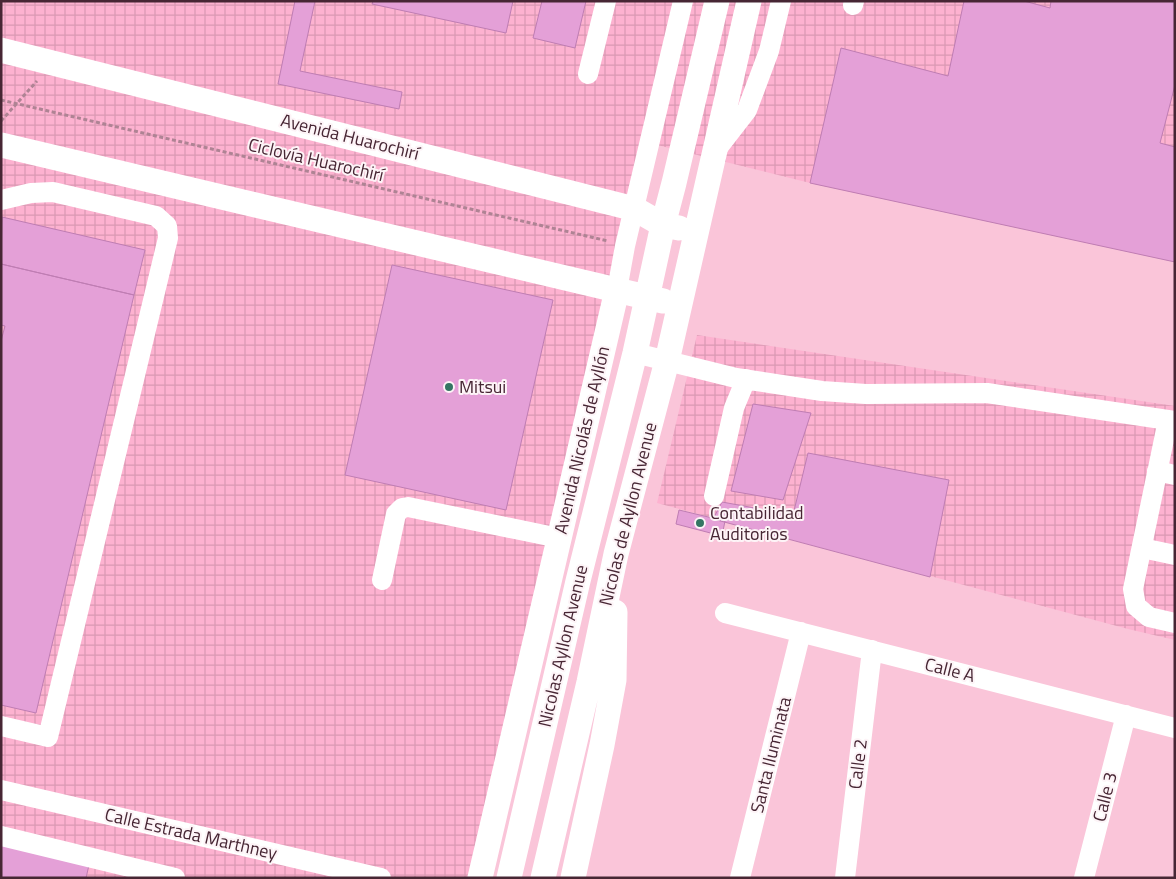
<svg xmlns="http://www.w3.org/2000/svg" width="1176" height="879" viewBox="0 0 1176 879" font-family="'Titillium Web',sans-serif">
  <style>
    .industrial { fill: url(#industrial-grid) }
    .building { fill: #e4a0d7; stroke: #bf7db3 }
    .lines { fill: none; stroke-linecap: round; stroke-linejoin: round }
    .path { stroke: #af8394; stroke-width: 3; stroke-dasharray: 4 2.5; stroke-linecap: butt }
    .minor { stroke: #fff; stroke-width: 20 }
    .major { stroke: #fff; stroke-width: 25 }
    .poi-dot { fill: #347563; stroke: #fdf4f7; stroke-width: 2 }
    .labels { text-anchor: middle; stroke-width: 4; stroke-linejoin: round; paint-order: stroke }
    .street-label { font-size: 18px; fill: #472634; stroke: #fdf4f7 }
    .poi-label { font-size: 18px; fill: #472634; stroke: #fdf4f7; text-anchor: start }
  </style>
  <defs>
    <pattern id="industrial-grid" width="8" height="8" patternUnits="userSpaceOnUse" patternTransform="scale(1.25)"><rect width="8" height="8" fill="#fdb2d0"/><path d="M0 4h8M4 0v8" fill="none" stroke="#da99b3"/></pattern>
  </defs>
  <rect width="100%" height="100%" fill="#fac5d9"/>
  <path class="industrial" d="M1,1H1175V262L810,183L645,142L467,878H1Z
    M697,335L1175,406V640L1128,629L657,503Z"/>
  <path class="building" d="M295,1H315L300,71L402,92L399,109L278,84Z
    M373,1H513L506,33L372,4Z
    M542,1H586L575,48L533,38Z
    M964,1H1024L1050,8L1051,1H1175V85L1160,143L1175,147V262L810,183L841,48L948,76Z
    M2,217L145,250L134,295L1,264Z
    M1,264L134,295L36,713L1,705V341L5,326L1,325Z
    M392,265L553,300L506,510L345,475Z
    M753,404L811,413L783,500L731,491Z
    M808,453L949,480L930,577L713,519L722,502L793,515Z
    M679,510L725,521L722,536L676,524Z
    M1,845L89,865L86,878H1Z"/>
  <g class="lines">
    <path class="path" d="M1,100L608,241
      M1,121L37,81"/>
    <path class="minor" d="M853,5L854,1
      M588,74L606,1
      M716,150L747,110L769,51L781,1
      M1,200L31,193L53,192L156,216L167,226L168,238L48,737L1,726
      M617,290L625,246L683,1
      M635,353L736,378L822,391L866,394L987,393L1175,421
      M1168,420L1133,589L1136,606L1149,617L1175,623
      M1157,471L1175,475
      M714,496L734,408L746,379
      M1142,548L1175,555
      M382,580L396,514L402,508L408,507L559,538
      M725,613L1175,728
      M1,790L381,878
      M1,836L175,878
      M740,878L801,632
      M845,878L872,650
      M1084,878L1126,715"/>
    <path class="major" d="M1,50L635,209L663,225L679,228
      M1,145L663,301
      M480,878L617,290
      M509,878L578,581L635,353L663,225L674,183L717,1
      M543,878L589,682L616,554L667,361L749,1
      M573,878L602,745L614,680L615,612"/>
  </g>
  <g class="poi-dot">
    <circle cx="449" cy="387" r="5"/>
    <circle cx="700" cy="523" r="5"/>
  </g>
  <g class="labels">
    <g class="street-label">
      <text transform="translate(350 137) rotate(14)" y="6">Avenida Huarochirí</text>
      <text transform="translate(316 160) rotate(13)" y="6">Ciclovía Huarochirí</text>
      <text transform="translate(582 440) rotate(-77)" y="6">Avenida Nicolás de Ayllón</text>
      <text transform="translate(628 514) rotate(-76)" y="6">Nicolas de Ayllon Avenue</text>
      <text transform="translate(563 646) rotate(-77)" y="6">Nicolas Ayllon Avenue</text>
      <text transform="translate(950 670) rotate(14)" y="6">Calle A</text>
      <text transform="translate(771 755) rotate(-76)" y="6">Santa Iluminata</text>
      <text transform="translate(858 764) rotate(-83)" y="6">Calle 2</text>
      <text transform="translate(1105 797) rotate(-76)" y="6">Calle 3</text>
      <text transform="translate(191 834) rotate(13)" y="6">Calle Estrada Marthney</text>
    </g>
    <g class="poi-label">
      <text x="459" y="393">Mitsui</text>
      <text x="710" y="519">Contabilidad<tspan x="710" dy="21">Auditorios</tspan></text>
    </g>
  </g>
  <rect width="1176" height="879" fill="none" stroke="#472634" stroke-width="5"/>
</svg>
